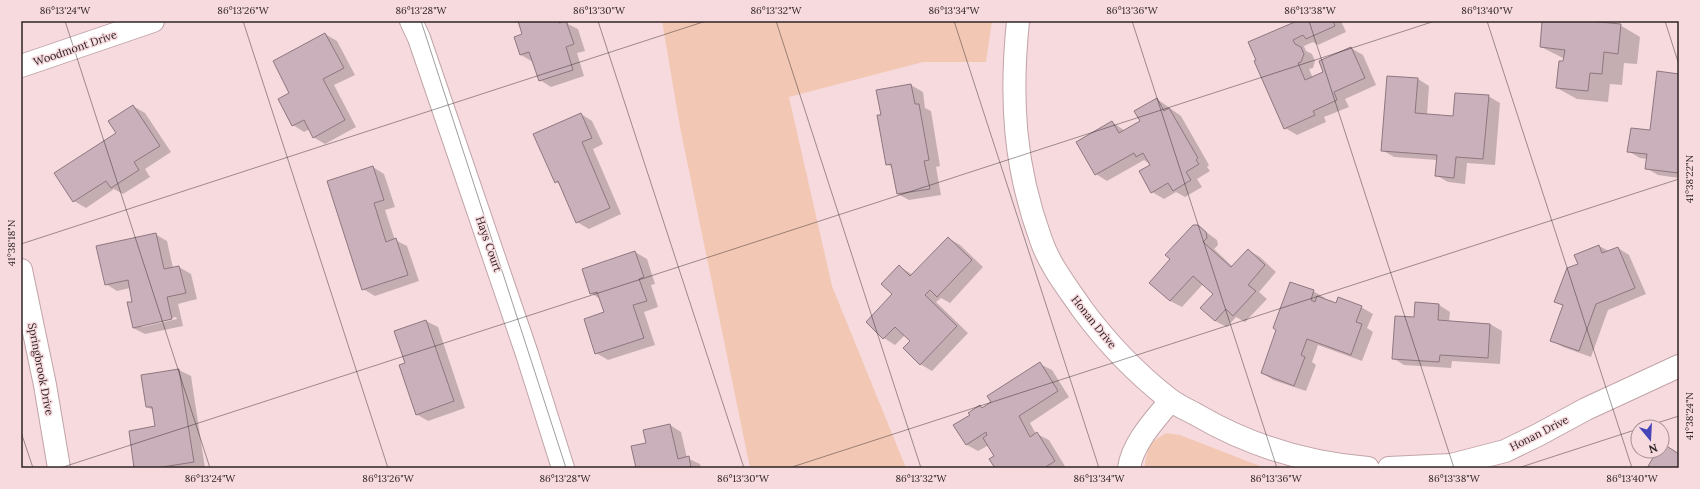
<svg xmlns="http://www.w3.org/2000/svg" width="1700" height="489" viewBox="0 0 1700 489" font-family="Lora,serif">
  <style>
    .green { fill: #f2c8b5 }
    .shadow { fill: #0003; fill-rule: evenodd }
    .building { fill: #c9b0ba; stroke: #8e7780 }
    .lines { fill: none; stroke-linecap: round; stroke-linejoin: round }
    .minor-casing { stroke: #c0a4a8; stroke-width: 24 }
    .minor { stroke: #fff; stroke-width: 22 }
    .ticks { fill: none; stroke: #2e2325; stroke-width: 1; stroke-opacity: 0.45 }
    .labels { text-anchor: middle; stroke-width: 3; stroke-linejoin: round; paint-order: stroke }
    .street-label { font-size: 11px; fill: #2e2325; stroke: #f7dade }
    .neatline { fill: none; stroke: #2e2325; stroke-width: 1.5 }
    .ticks-label { font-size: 10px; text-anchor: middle; fill: #2e2325 }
  </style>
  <rect width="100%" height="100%" fill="#f7dade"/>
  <path class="green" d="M662,21H992L986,62H923L789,97L832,286L906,468H750L680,127Z
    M1166,433L1180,435L1265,468H1144L1149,444Z"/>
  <path class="shadow" d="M514,21H568V24L578,29L585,51L577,53L584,76L551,87L540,80L533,62L521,55L524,35L520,24Z
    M1298,21H1341L1346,32L1318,45L1313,42L1304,46L1306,51L1312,54L1315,61L1313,68L1309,69L1313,78L1325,72L1351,48L1363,55L1376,85L1345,99L1349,107L1324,117L1326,122L1297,135L1285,128L1256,62Z
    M1543,21H1600V23L1620,25L1640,37L1637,64L1624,63L1622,85L1610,84L1608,102L1577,99L1557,88L1565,59L1541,47Z
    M325,34L337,41L355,75L334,85L356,127L325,144L313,137L310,129L304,132L293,125L291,93Z
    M1679,75V178L1658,175L1646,168L1647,159L1640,158L1628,151L1651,131Z
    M1418,79L1429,86L1427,115L1454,117L1488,96L1500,103L1495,165L1467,163L1465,184L1448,182L1436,175L1437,160L1394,157L1382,150Z
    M911,85L923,92L925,108L931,111L940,166L936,167L941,195L909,200L898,194L893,168L887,164L882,115Z
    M1157,99L1181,116L1209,165L1207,167L1210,171L1197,179L1202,187L1185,197L1176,192L1164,199L1152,192L1151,165L1144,160L1107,181L1096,174L1112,122L1125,131L1141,121Z
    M133,106L145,113L171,152L145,169L150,177L123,194L114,189L86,208L74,201Z
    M581,114L592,121L603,144L593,149L621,214L589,229L577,222L561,185L556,182Z
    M373,167L384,174L395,207L385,210L395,240L407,246L419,281L375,296L363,289Z
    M1198,226L1217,240L1218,245L1214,249L1233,267L1248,250L1260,257L1276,272L1259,292L1267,299L1245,322L1236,317L1227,327L1215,321L1214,294L1203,284L1182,307L1170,301Z
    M155,234L167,241L173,268L179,267L191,274L197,299L178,304L183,326L145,334L133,328L134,302L130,288L117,291L106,284ZM176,317L177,319L142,327V325Z
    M948,238L960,245L983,267L950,303L941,298L936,302L968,333L932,371L920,364L911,341L905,335L895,345L884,338L899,266L913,275Z
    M1599,246L1609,251L1618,248L1629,255L1646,294L1608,310L1591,357L1563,347L1551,340L1564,306L1556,301Z
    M635,252L647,259L655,284L651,285L658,307L644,312L655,345L608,360L596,353L605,313L600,299L591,293Z
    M1313,291L1325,298L1324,300L1336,304L1361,307L1373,314L1367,328L1373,332L1362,361L1318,345L1312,362L1316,365L1306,391L1273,380L1262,373Z
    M1439,305L1450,312L1449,322L1490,324L1502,331L1500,364L1452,361L1451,368L1404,365L1393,358Z
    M426,321L438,327L465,408L428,421L416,414Z
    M1040,364L1052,370L1069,397L1030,423L1036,434H1037L1049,440L1066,468H996V456L989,445L978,451L967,445L971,415L980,407L984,409Z
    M179,370L191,376L205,468H135L156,427L153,410L147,407L142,376Z
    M670,425L681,432L687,458L700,464L701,468H637L647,443Z"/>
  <path class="building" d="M518,21H559V23L566,21L574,44L566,47L573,70L539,81L529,52L520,55L514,37L522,34Z
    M1297,21H1333L1335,26L1306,39L1303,35L1293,40L1295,44L1301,47L1304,54L1301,62L1298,63L1305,80L1323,72L1319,61L1351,47L1365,78L1334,92L1337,100L1313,111L1315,115L1284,129L1254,61L1256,60L1248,42Z
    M1542,21H1589L1621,24L1618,54L1604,52L1602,74L1590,73L1588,91L1556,88L1559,61H1563L1565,50L1540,47Z
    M325,33L344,68L323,79L345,120L313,138L304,120L292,126L278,99L289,93L273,61Z
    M1657,71L1679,74V173L1645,169L1647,154L1627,152L1631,128L1650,130Z
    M1387,76L1418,78L1415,113L1453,116L1455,93L1489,95L1483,159L1456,157L1454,178L1435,176L1437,155L1381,151Z
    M911,84L915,104H919L929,160L924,161L930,189L897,194L891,164L886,165L877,115H881L876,90Z
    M1157,98L1164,111L1169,108L1198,158L1196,160L1199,164L1186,172L1191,180L1173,191L1168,183L1151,193L1139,171L1150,165L1143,153L1136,157L1134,153L1095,175L1076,142L1112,121L1119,133L1140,121L1134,111Z
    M133,105L160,146L134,162L139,170L111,188L106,181L73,202L54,173L116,133L108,121Z
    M581,113L592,138L582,142L610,208L576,223L558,181L555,183L533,134Z
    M373,166L384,200L374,203L386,242L396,238L408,275L362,290L327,181Z
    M1193,225H1198L1206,232L1207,238L1203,242L1231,267L1248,249L1265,265L1248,285L1256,291L1233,316L1226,309L1215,321L1200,308L1213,294L1193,276L1170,301L1149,283L1170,259L1165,255Z
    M156,233L164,269L179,266L186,293L167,297L172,319L133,328L127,302H132L128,280L105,285L96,246Z
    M948,237L972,260L937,297L930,290L925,295L957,326L920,365L903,348L910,341L895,327L883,339L866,322L892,294L881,284L899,265L910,276Z
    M1599,245L1602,253L1618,247L1635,288L1596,304L1579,351L1550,341L1563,305L1554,302L1567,268L1578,264L1574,255Z
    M635,251L644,277L639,279L647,301L633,305L644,338L595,354L584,319L604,312L597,292L590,294L582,269Z
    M1290,282L1314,290L1311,300L1315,302L1317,296L1336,303L1338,297L1362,306L1356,322L1362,324L1351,355L1307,339L1301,355L1305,357L1294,386L1261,373L1276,330L1273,328Z
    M1415,302L1439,304L1438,320L1490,324L1488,358L1440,355L1439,362L1392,359L1395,316L1414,317Z
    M426,320L454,401L416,415L399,365L405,363L394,331Z
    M1040,362L1058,391L1019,416L1030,437L1037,432L1055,461L1044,468H995L989,459L994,456L983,438L987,435L986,432L966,445L953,425L970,415L968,413L980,405L982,408L991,402L987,396Z
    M179,369L194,462L156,468H134L129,431L155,426L152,407H146L141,375Z
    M670,424L678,459L689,456L691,468H636L631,446L646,443L643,430Z
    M1662,443L1679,454V468H1647L1657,451H1662Z"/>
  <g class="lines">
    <defs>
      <path id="minor" d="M411,21L419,38L527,354L563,468
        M1018,21C1010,99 1014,166 1041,240C1050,266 1067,287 1082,309C1107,343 1136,373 1169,399C1178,406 1188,410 1197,415C1250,446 1307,463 1368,468
        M21,66L153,21
        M21,270L45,385L59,468
        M1129,468C1133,442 1155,420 1171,400
        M1389,468L1451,465L1505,451L1538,435L1586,409L1679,366"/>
    </defs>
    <use href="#minor" class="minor-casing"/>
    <use href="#minor" class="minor"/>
  </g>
  <path class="ticks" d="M65,21L210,468M243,21L388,468M421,21L566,468M598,21L744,468M776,21L921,468M954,21L1099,468M1132,21L1277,468M1309,21L1454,468M1487,21L1632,468M1665,21L1679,65M21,244L706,21M1644,427L1679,416M21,432L33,468M60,468L1435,21M789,468L1679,179M1518,468L1638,429"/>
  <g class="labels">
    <g class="street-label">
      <text transform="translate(75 48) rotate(-19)" y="4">Woodmont Drive</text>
      <text transform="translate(489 244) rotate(71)" y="4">Hays Court</text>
      <text transform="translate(1094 322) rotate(51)" y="4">Honan Drive</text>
      <text transform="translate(41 369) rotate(79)" y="4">Springbrook Drive</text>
      <text transform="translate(1539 433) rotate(-27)" y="4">Honan Drive</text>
    </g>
  </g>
  <rect width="1700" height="489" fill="none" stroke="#f7dade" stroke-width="44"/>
  <g transform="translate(1650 439) rotate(162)"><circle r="19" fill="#f7dade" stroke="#a79194"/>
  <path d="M0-3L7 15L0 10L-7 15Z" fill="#4644b9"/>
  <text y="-6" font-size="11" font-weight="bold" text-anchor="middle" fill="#2e2325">N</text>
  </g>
  <rect x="22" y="22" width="1656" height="445" class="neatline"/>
  <g class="ticks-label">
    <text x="65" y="14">86°13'24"W</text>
    <text x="243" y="14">86°13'26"W</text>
    <text x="421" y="14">86°13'28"W</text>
    <text x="599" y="14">86°13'30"W</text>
    <text x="776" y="14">86°13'32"W</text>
    <text x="954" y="14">86°13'34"W</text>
    <text x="1132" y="14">86°13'36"W</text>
    <text x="1310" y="14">86°13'38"W</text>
    <text x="1487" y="14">86°13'40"W</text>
    <text transform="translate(1689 179) rotate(-90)" y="4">41°38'22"N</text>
    <text transform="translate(11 243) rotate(-90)" y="4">41°38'18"N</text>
    <text transform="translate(1689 416) rotate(-90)" y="4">41°38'24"N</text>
    <text x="210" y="482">86°13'24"W</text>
    <text x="388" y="482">86°13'26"W</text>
    <text x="565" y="482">86°13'28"W</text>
    <text x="743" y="482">86°13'30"W</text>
    <text x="921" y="482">86°13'32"W</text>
    <text x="1099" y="482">86°13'34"W</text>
    <text x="1276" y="482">86°13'36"W</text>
    <text x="1454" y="482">86°13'38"W</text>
    <text x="1632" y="482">86°13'40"W</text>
  </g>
</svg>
